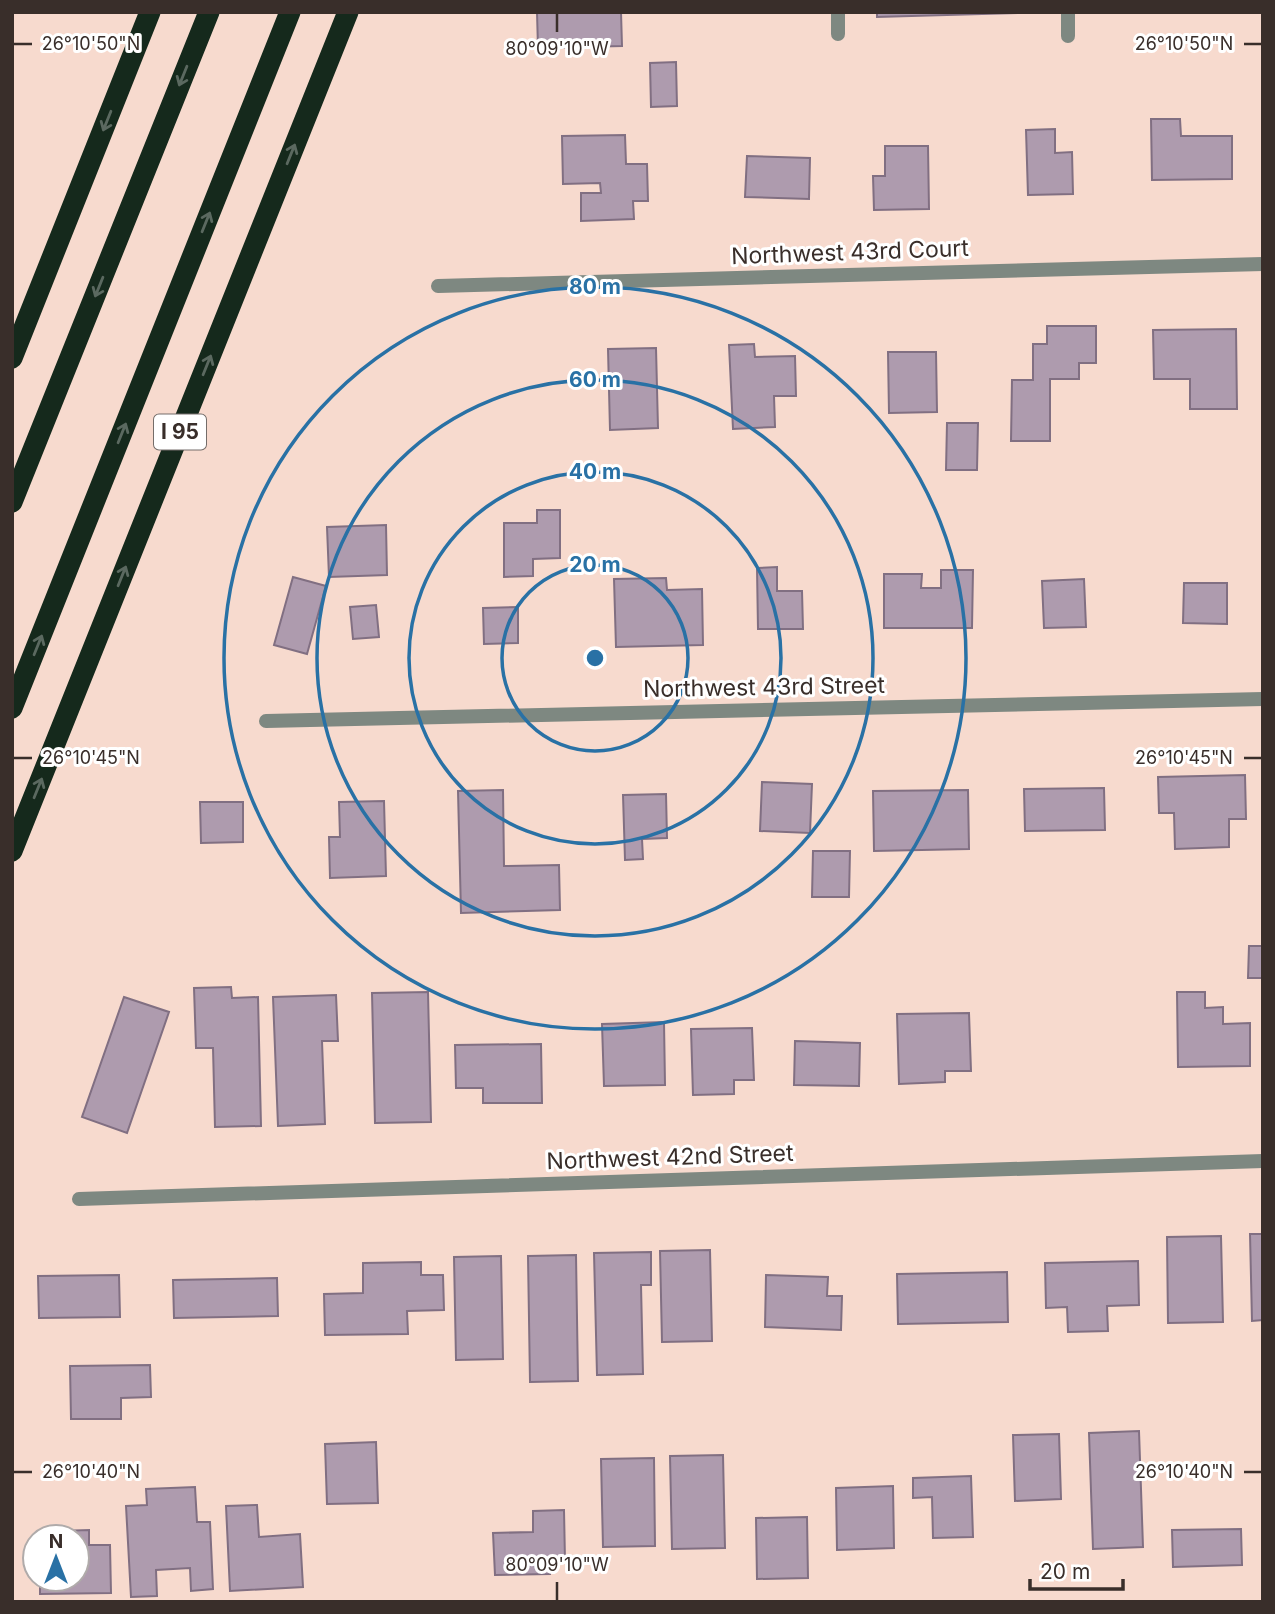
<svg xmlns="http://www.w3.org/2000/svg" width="1275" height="1614" viewBox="0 0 1275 1614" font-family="Inter,sans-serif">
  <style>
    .building { fill: #ae9bae; stroke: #816f82; stroke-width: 2 }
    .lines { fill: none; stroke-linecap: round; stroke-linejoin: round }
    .lane { stroke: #7e8881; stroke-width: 14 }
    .street { stroke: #7e8881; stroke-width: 14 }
    .highway { stroke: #15291c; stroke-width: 21 }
    .oneway { stroke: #5b6960 }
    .ticks { fill: none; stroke: #392e2a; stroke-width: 2.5 }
    .ring { fill: none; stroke: #2971a5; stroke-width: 3.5 }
    .labels { text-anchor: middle; stroke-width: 6; stroke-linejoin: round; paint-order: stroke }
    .shield { fill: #fff; stroke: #746d6a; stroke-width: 2 }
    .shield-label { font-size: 21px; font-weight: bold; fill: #392e2a }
    .street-label { font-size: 23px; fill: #392e2a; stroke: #fff }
    .ticks-label { font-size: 18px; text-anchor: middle; fill: #392e2a; stroke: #fff; stroke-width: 6; stroke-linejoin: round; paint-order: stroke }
    .centre { fill: #2971a5; stroke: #fff; stroke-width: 3.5 }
    .ring-label { font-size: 21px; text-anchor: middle; font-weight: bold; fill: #2971a5; stroke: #fff; stroke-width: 6; stroke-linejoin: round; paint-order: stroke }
  </style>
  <rect width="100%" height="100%" fill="#f7dace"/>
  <path class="building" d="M537,12H621L622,46L538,48Z
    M877,12H1019V13L877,17Z
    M676,62L677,106L651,107L650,63Z
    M1151,119H1180L1181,136H1232V179L1152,180Z
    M1055,129V153L1072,152L1073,194L1028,195L1026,130Z
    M625,135L626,164H647L648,201H633L634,219L581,221V193H601L600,183L563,184L562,136Z
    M885,146H928L929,209L874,210L873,176H885Z
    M747,156L810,158L809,199L745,197Z
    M1047,326H1096V363H1079V379H1050V441H1011L1012,380H1033V344H1047Z
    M1236,329L1237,409H1190V379H1154L1153,330Z
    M754,344L755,357L795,356L796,396H774L775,427L733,429L729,345Z
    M656,348L658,428L610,430L608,349Z
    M888,352H936L937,412L889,413Z
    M947,423H978L977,470H946Z
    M537,510H560V558L533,559V576L504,577V523H537Z
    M386,525L387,575L329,577L327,527Z
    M777,567V591H802L803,629H758L757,568Z
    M941,570H973L972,628H884V574H922L921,588H941Z
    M293,577L326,586L307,654L274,645Z
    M666,578L667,590L702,589L703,645L616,647L614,579Z
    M1084,579L1086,627L1044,628L1042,581Z
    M1184,583H1227V624L1183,623Z
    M376,605L379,637L353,639L350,607Z
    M518,607V643L484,644L483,608Z
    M1245,775L1246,819H1229V847L1175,849L1174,813H1159L1158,777Z
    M762,782L812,784L810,833L760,831Z
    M1104,788L1105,830L1025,831L1024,789Z
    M503,790L504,866L559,865L560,910L461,913L458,791Z
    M968,790L969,849L874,851L873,791Z
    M666,794L667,838L642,839L643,859L625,860L623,795Z
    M384,801L386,876L330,878L329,837H340L339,802Z
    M200,802H243V842L201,843Z
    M813,851H850L849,897H812Z
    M1249,946H1263V978H1248Z
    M231,987L232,998L258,997L261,1126L215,1127L213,1048H196L194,988Z
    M428,992L431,1122L375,1123L372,993Z
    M1177,992H1205V1008L1223,1007V1024L1250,1023V1066L1178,1067Z
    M336,995L338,1041H322L325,1124L278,1126L273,997Z
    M124,997L169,1012L127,1133L82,1117Z
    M969,1013L971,1071H945V1082L899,1084L897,1014Z
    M664,1022L665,1085L604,1086L602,1024Z
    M752,1028L754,1080H734V1094L693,1095L691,1029Z
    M795,1041L860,1043L859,1086L794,1085Z
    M541,1044L542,1103H483V1088H456L455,1045Z
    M1250,1234H1263V1320L1252,1321Z
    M1221,1236L1223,1322L1168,1323L1167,1237Z
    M710,1250L712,1341L662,1342L660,1251Z
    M651,1252V1285H641L643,1374L597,1375L594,1253Z
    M576,1255L578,1381L530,1382L528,1256Z
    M501,1256L503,1359L456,1360L454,1257Z
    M1138,1261L1139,1305L1107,1306L1108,1331L1068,1332L1067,1307L1046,1308L1045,1263Z
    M421,1262V1275H443L444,1310L407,1311L408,1334L325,1335L324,1294L363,1293V1263Z
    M1007,1272L1008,1322L898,1324L897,1274Z
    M119,1275L120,1317L39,1318L38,1276Z
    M766,1275L828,1277L827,1296H842L841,1330L765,1327Z
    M277,1278L278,1316L174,1318L173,1280Z
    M150,1365L151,1397L121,1398V1419H71L70,1366Z
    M1139,1431L1143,1547L1093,1549L1089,1433Z
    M1059,1434L1061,1499L1015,1501L1013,1435Z
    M376,1442L378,1503L327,1504L325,1444Z
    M723,1455L725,1548L672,1549L670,1456Z
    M654,1458L655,1546L603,1547L601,1459Z
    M971,1476L973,1537L933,1538L932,1497L913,1498V1478Z
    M893,1486L894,1548L837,1550L836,1488Z
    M195,1487L197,1522H210L213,1589L191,1591L190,1568L156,1570L157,1596L131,1597L126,1506L147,1505L146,1489Z
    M257,1505L259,1537L300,1534L303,1587L230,1591L226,1506Z
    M564,1510L565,1561H549L550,1574L495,1575L493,1533L533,1532V1511Z
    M807,1517L808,1578L757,1579L756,1518Z
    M1241,1529L1242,1565L1173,1567L1172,1530Z
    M89,1530V1545H110L111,1593L40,1594V1579H77V1537H58V1531Z"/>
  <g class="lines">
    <path class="lane" d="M838,12V34
      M1068,12V36"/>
    <path class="street" d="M438,286L1263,264
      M266,721L1263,699
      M79,1199L1263,1161"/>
    <path class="highway" d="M12,358L150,12
      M12,502L209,12
      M12,708L290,12
      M12,851L348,12"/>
  </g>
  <defs><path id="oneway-shaft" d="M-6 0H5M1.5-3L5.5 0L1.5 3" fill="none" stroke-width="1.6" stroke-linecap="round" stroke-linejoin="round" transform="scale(1.75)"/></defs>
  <g class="oneway">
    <use href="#oneway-shaft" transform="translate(183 76) rotate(112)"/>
    <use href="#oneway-shaft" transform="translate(107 121) rotate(112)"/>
    <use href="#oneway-shaft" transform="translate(291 154) rotate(-68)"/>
    <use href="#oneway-shaft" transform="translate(206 222) rotate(-68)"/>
    <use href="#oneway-shaft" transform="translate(99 287) rotate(112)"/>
    <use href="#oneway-shaft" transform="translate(207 365) rotate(-68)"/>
    <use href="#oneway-shaft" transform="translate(122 433) rotate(-68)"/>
    <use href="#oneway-shaft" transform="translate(122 576) rotate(-68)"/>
    <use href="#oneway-shaft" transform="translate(38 645) rotate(-68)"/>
    <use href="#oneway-shaft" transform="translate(38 788) rotate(-68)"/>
  </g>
  <path class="ticks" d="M557,14V32M14,44H32M1244,44H1261M14,758H32M1244,758H1261M14,1472H32M1244,1472H1261M557,1582V1600"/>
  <g class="ring">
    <circle cx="595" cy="658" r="93"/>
    <circle cx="595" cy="658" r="186"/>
    <circle cx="595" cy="658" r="278"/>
    <circle cx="595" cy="658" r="371"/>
  </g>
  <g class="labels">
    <rect class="shield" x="154" y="414.5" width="52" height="35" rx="5"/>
    <g class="shield-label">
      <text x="180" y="439">I 95</text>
    </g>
    <g class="street-label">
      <text transform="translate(850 252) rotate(-2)" y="8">Northwest 43rd Court</text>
      <text transform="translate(764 687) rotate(-1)" y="8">Northwest 43rd Street</text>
      <text transform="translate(670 1157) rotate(-2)" y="8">Northwest 42nd Street</text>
    </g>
  </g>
  <g class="ticks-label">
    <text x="91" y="50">26°10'50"N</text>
    <text x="1184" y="50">26°10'50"N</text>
    <text x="557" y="55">80°09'10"W</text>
    <text x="91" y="764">26°10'45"N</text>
    <text x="1184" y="764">26°10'45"N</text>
    <text x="91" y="1478">26°10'40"N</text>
    <text x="1184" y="1478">26°10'40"N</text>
    <text x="557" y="1571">80°09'10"W</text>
  </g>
  <circle cx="595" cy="658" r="10" class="centre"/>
  <g class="ring-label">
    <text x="595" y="294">80 m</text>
    <text x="595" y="387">60 m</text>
    <text x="595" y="479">40 m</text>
    <text x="595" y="572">20 m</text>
  </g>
  <rect width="1275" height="1614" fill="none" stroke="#392e2a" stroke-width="28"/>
  <g transform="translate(56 1558)"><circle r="33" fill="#ffffff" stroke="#b0abaa" stroke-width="2"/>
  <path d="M0-5L12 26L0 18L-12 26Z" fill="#2971a5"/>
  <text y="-10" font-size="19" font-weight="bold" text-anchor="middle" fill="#392e2a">N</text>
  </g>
  <path d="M1030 1579v10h93v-10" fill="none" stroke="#392e2a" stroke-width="3.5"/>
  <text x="1040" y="1579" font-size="21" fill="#392e2a" stroke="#ffffff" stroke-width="5" paint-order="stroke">20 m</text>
</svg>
